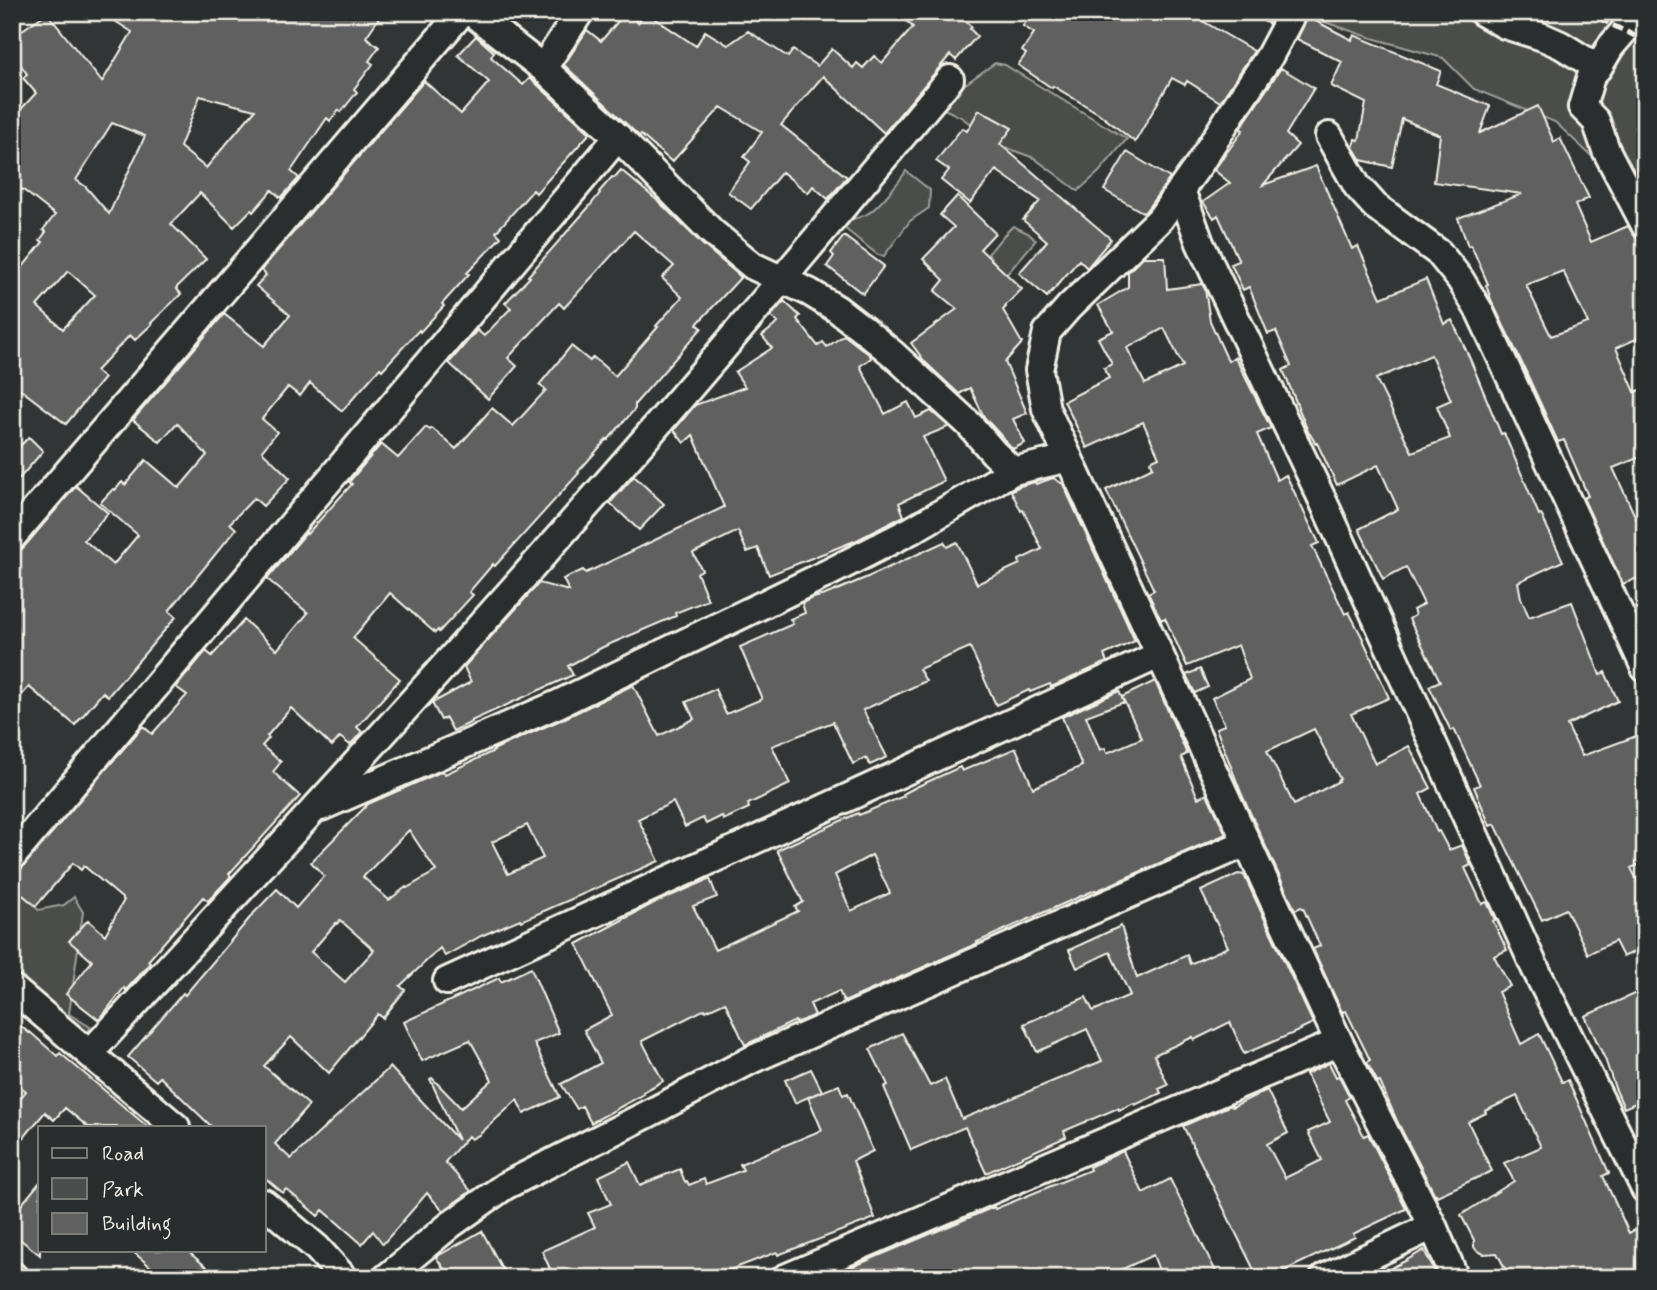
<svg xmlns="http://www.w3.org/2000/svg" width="1657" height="1290" viewBox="0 0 1657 1290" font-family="Mynerve,sans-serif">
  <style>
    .green { fill: #4b4d4c; stroke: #a09f9a; stroke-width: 2 }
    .building { fill: #5f605f; stroke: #f4f1e8; stroke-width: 2; fill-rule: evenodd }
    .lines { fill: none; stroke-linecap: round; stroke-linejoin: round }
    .minor-casing { stroke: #f4f1e8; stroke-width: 32 }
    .minor { stroke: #2a2d2e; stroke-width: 26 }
    .rail { stroke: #f4f1e8; stroke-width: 5; stroke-dasharray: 10 5; stroke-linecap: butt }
  </style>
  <rect width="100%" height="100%" fill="#323535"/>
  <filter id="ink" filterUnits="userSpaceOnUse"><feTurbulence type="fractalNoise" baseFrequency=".0143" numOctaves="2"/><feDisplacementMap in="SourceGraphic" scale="14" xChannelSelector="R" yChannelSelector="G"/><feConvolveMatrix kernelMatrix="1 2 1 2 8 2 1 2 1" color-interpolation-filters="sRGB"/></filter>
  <g filter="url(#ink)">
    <path class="green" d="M1304,12H1645V233L1602,166L1555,122L1474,89L1443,58L1372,38L1310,17Z
      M995,63L1005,65L1127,139L1099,172L1078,191L1034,158L999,145L961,117L942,108L947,97Z
      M906,171L930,190L929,208L910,221L884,256L878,255L839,224C848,219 858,219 867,214C876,210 900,181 906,171Z
      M1013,226L1028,233L1036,240L1007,274L998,267L988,254L1003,236Z
      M12,875L38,910L64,905L74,897L83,912L69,1014L90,1027L82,1057L36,1027L12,1004Z"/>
    <path class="building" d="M101,12H383L366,37L379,47L369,61L373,64L354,89L357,92L341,112L339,110L330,121L327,118L291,171L299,178L281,198L272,190L253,212L251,210L234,227L200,193L171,224L206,259L176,288L181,294L151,323L152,324L135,340L130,335L96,371L104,378L66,424L12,383V280L43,242L40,240L46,232L43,230L55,215L22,189L12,199V119L36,93L23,78L27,74L12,53V37L47,13L102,82L132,32ZM200,96L255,110L206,168L180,147ZM112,123L145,136L109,214L86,187L76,180ZM68,271L95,295L63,329L37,306Z
      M626,12L638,23L645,12L696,46L705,31L728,45L748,31L788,57L793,50L817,66L832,49L853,68L857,63L863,68L874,56L882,63L913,27L896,12H955L972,27L970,29L977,36L956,60L950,55L884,133L823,76L781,125L847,177L828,199L813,186L808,193L782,172L751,209L728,192L750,162L744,157L762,132L721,107L672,162L641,135L639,136L564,65L587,30L601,41Z
      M1032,12H1187L1254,51L1220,102L1187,81L1185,85L1172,78L1135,142L1098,113L1053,86L1052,88L1018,65L1026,54L1022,51L1034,33L1023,26Z
      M1246,12H1275L1269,24Z
      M1308,17L1352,40L1354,35L1441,71L1436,84L1490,106L1480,133L1538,106L1554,142L1560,138L1589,198L1575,205L1591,242L1628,226L1636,238L1644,241L1645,335L1616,348L1635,392L1645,388V455L1613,468L1645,538V575L1623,584L1583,498L1588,496L1564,440L1558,442L1521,361L1492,302L1486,285L1488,284L1471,245L1468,246L1458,218L1522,194L1434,182L1440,135L1402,119L1392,167L1361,160L1353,147L1355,139L1359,140L1366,103L1331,86L1342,62L1297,39ZM1563,271L1588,323L1551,336L1526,285Z
      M476,36L494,52L491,57L523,85L530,78L590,133L536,193L533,190L496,232L501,237L467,273L469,274L442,304L444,306L420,332L419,330L382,370L380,368L342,411L310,383L300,396L288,387L262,419L277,432L262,451L290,478L263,506L254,498L230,523L236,529L169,611L176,617L108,696L103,692L75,725L29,687L12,706V558L24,547L76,486L108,513L84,540L113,565L138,535L100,503L113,489L115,490L122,482L125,485L146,460L179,488L207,455L177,423L160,442L133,420L224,314L264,346L290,315L256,286L266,275L261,270L424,81L461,114L489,82L458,55Z
      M1281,68L1314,88L1286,134L1298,145L1263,185L1316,166L1352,249L1358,246L1381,298L1426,279L1444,324L1452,320L1470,359L1501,434L1504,433L1539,515L1541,514L1563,561L1518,582L1521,598L1529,617L1572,602L1600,675L1605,672L1618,701L1567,725L1582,756L1639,735L1645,751V862L1631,868L1645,895V947L1623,957L1615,941L1588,954L1566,909L1542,920L1495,824L1490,826L1474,787L1480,785L1454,729L1451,731L1429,686L1440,681L1409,619L1415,615L1413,610L1424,604L1406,567L1383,579L1359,529L1398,509L1378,465L1337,485L1317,443L1316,444L1310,434H1309L1283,370L1291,366L1276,331L1268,334L1249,287L1243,290L1231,264L1239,261L1218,215L1214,218L1203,202L1230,183L1214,170L1243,130L1240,129ZM1431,355L1451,400L1437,406L1450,438L1412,452L1376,379Z
      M979,110L1012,128L1000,144L1111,239L1087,268L1079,260L1047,297L1019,273L1047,241L1023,220L1040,201L996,170L970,203L941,180L949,170L936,161L962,128L967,131Z
      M1127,152L1170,178L1144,213L1104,190Z
      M621,170L659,202L702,244L741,277L697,324L702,328L635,404V409L608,440L607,439L578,472L579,473L495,566L493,564L469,592L473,595L439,632L438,630L435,633L390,593L353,638L400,679L357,727L362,732L350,745L340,737L332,746L291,708L267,736L269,738L262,746L281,762L273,772L300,796L229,874L231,876L208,901L203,897L148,961L150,963L126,990L124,988L99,1020L66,994L92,961L69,941L88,920L105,935L124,900L84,866L81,870L73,863L36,906L12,886V879L143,726L152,734L187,695L176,687L206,651L212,656L244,620L277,650L308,613L267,579L306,533L307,534L352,484L349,482L381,444L398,458L426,427L430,430L432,428L456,449L492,408L513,426L546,390L539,385L571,346L590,361L593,357L615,376L658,327L656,326L682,297L662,278L674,266L634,231L564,308L559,303L508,358L517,366L488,399L449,363L477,330L484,336L511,308L505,303L530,277L528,276L588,208L600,193L599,192L612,177L614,178Z
      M957,196L995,233L980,249L1022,289L1005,306L1006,307L1003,310L1022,343L1005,362L1027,413L1013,419L1025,443L1013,449L984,417L970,388L959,394L925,362L911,343L957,309L935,291L944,280L923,259L954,227L940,215Z
      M844,236L884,266L863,294L827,266L834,256L831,253Z
      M1143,257H1165L1167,289L1202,284L1205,289L1210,321L1228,361L1235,357L1271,428L1257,434L1277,480L1286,475L1319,543L1312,546L1345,614L1349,612L1362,637L1389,698L1351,714L1375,764L1409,746L1431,788L1420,794L1437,832L1439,831L1449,850L1462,845L1471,865L1465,868L1482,904L1487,902L1495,920L1493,921L1507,950L1494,956L1510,986L1498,992L1521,1044L1539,1034L1562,1082L1568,1080L1609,1173L1603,1176L1629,1233L1636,1229L1645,1248V1278H1510L1497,1253L1484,1254L1477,1251L1474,1247V1240L1461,1215L1514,1181L1504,1163L1541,1147L1517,1096L1485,1111L1486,1113L1468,1122L1492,1171L1437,1196L1436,1194L1435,1195L1397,1121L1380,1082L1378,1083L1367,1062L1370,1060L1346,1011L1343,1012L1341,1010L1313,949L1320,946L1303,908L1301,907L1295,910L1242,795L1216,728L1225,725L1212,698L1250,679L1238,645L1187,666L1165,618L1161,620L1148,593L1154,590L1106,490L1153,467L1150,461L1159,457L1143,422L1087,448L1064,401L1109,378L1104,368L1112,364L1098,338L1113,331L1098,305L1128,287V272ZM1164,328L1183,366L1145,384L1127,348ZM1314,729L1340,779L1338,780L1339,781L1294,805L1267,751Z
      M784,301L800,316L797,319L818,346L823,342L827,347L844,335L870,355L871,358L860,366L885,414L908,402L916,418L931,411L947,425L948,427L923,437L944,481L899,503L904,516L857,540L769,575L758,548L747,552L738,531L693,553L702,570L697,573L708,600L675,613L676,616L603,647L568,666L573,675L471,721L472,722L453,731L446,718L441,720L432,703L471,682L464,667L539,583L569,591L563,579L583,570L586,573L724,507L693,435L684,443L674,430L695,405L745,387L735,372L772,348L762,336L778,323L771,316Z
      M29,437L43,451L12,487V454Z
      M634,476L664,504L639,530L610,503Z
      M1053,478L1063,484L1135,641L1104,655L1107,662L1051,687L1050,684L1030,692L1029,690L996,705L970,647L919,669L926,681L863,710L887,757L870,765L866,758L853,764L833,722L772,746L790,784L748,804L749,808L723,820L722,816L706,824L703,818L685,827L673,802L638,819L659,861L521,921L520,919L481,936L445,956L440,948L400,986L405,990L383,1018L378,1014L329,1073L291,1037L264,1066L309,1105L275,1144L291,1159L390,1067L458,1140L430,1079L432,1078L461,1108L492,1080L470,1040L422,1061L404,1022L499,978L501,982L531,968L559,1033L534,1043L560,1097L524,1114L517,1100L479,1135L471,1139L468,1136L445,1162L471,1191L443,1211L427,1193L383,1244L373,1231L362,1244L323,1210L318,1216L286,1189L283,1193L264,1177V1127H212L160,1077L156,1081L128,1057L183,993L185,995L218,956L253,914L277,889L296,908L324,876L311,862L368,804L443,771L445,774L494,751L493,750L506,744L565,718L633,685L659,736L694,719L686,702L715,689L726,714L762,699L740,647L793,624L790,619L805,613L802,603L813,598L825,595L870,576L944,542L947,547L957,542L977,584L1020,564L1019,560L1042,549L1023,510L1021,511L1011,491L1020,486L1035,482L1036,484ZM527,825L543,858L508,874L492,842ZM409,830L436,871L407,888L406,887L389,900L363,877ZM340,920L374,950L345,982L311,952L336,923L337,924Z
      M1200,669L1208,687L1195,693L1186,675Z
      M1155,681L1187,754L1181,757L1198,798L1207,794L1226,834L1096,891L1095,890L1040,914L977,942L978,943L844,1002L839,991L810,1004L815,1015L796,1023L795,1021L745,1045L725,1002L706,1011L705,1009L642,1041L663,1081L643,1092L644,1094L591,1123L582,1106L577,1109L561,1084L601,1063L584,1030L612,1015L577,944L654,903L710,879L717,897L693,906L715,950L798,911L795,907L803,902L777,850L858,813L859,815L904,796L903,794L916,787L960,767L962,771L1016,748L1033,788L1082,766L1062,717L1119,691L1124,702L1086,716L1100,750L1105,748L1107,753L1142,738L1122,697ZM872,855L890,893L851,911L835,875Z
      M1238,874L1244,875L1313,1023L1300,1029L1301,1030L1244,1054L1230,1022L1194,1040L1193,1037L1154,1055L1168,1085L1159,1089L1161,1093L1135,1105L1134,1103L1119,1110L1118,1108L1064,1131L1066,1137L986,1173L965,1127L911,1150L884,1087L888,1085L870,1049L902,1033L930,1086L945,1079L962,1119L1102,1061L1087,1029L1037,1052L1024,1024L1086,997L1093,1011L1130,995L1110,952L1077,968L1069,950L1121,926L1137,978L1187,955L1190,964L1228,947L1201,891Z
      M1645,989V1099L1624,1108L1615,1088L1605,1059L1585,1016Z
      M12,1019L29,1033L30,1032L57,1056L60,1053L148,1127H88L65,1108L54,1120L45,1112L12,1152V1108L26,1091L12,1079Z
      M1329,1063L1336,1077L1339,1076L1350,1097L1345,1100L1364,1136L1368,1134L1406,1209L1353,1234L1355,1237L1269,1278H1258L1183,1126L1231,1105L1232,1107L1267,1090L1288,1133L1267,1144L1285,1178L1322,1160L1308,1132L1330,1122L1306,1074Z
      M811,1069L822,1091L795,1103L785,1080Z
      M839,1085L843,1095L848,1093L873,1151L853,1161L875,1218L778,1255L777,1252L709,1278H554L542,1251L595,1227L588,1213L611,1204L598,1177L629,1162L640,1185L680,1169L685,1182L687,1181L689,1185L704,1179L706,1184L743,1170L740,1164L822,1130L808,1097Z
      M1123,1151L1143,1193L1170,1179L1219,1278H1162L1153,1255L1116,1272L1118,1278H826L994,1207L995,1209L1090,1170L1089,1167Z
      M40,1182V1255L12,1233V1216Z
      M482,1231L507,1278H450L436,1257Z
      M131,1250H186L220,1278H143L152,1268Z
      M1424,1250L1438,1278H1372L1405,1261Z"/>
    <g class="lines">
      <defs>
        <path id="minor" d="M471,12L543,68L618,137L712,232L753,266L809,292L837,309L864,330L893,354L969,424L994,453L1013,471L1069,458
          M1293,12L1269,57L1236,106L1200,163L1160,219L1069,307L1047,332L1039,370L1046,409L1339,1042L1433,1226L1455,1278
          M1482,12L1505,25L1543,37L1561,45L1598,68
          M1636,12L1624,31L1611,46L1598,68L1592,73L1582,107L1596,121L1606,150L1645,225
          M543,68L580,12
          M1329,136L1357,186L1375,206L1439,253L1460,279L1480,312L1645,668
          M1181,190L1200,243L1323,501L1535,968L1645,1189
          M12,537L462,12
          M321,807L558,704L828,573L912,530L1013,471
          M12,857L618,137
          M447,981L1159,655
          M12,988L176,1127
          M90,1053C252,877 415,701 573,521C702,376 826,227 950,79
          M264,1203L317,1248L344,1278
          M12,1275L15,1278
          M386,1278L450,1225L505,1186L646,1115L753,1059L1246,843
          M785,1278L1339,1042
          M1324,1278L1433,1226"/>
      </defs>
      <use href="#minor" class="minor-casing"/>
      <use href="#minor" class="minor"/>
      <path class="rail" d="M1586,12L1645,41"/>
    </g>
  </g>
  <rect width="1657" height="1290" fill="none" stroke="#2a2d2e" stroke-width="42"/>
  <rect x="21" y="21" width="1615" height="1248" fill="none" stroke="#f4f1e8" stroke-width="2.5" filter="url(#ink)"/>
  <rect x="38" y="1126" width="228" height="126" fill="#2a2d2e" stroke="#7b7b78" stroke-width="2"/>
  <rect x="52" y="1148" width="35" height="10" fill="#2a2d2e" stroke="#7b7b78" stroke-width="2"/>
  <text x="102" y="1160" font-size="21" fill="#f4f1e8">Road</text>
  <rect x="52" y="1178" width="35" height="21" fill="#4b4d4c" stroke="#7b7b78" stroke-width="2"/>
  <text x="102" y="1196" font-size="21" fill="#f4f1e8">Park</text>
  <rect x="52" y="1213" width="35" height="21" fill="#5f605f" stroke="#7b7b78" stroke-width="2"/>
  <text x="102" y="1230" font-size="21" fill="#f4f1e8">Building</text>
</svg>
